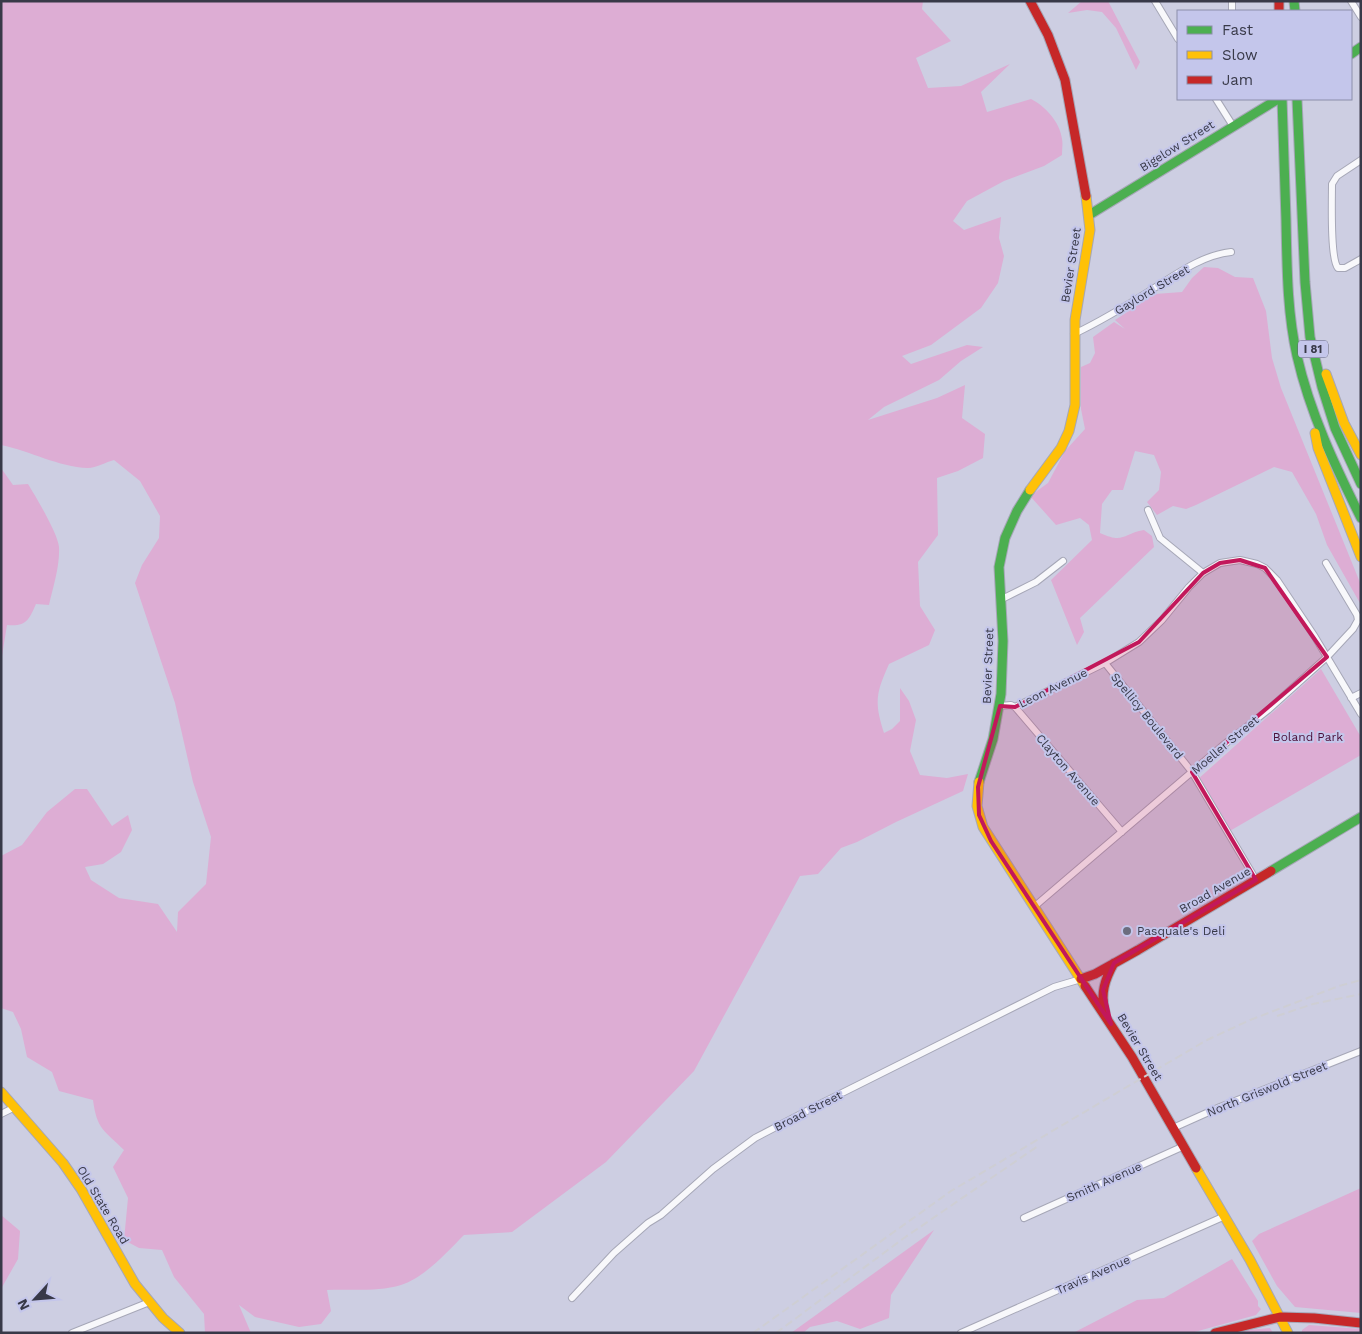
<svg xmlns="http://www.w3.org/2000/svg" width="1362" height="1334" viewBox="0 0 1362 1334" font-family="'Work Sans',sans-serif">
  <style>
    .green { fill: #ddadd4 }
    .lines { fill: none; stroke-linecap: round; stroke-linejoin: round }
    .street-casing { stroke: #a6a7b7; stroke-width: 8 }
    .fast-casing { stroke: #a6a7b7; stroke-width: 11 }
    .slow-casing { stroke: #a6a7b7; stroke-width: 11 }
    .jam-casing { stroke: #a6a7b7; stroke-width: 11 }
    .street { stroke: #f8f8fb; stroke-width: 6 }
    .fast { stroke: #4caf50; stroke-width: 9 }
    .slow { stroke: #ffc107; stroke-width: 9 }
    .jam { stroke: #c62828; stroke-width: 9 }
    .rail { stroke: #ceced4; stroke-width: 2; stroke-dasharray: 8 4; stroke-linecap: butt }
    .marked { fill: #c2185b; fill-opacity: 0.2; stroke: #c2185b; stroke-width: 4; stroke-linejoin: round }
    .poi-dot { fill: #6c6d7e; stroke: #c4c6eb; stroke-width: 2 }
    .labels { text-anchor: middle; stroke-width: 4; stroke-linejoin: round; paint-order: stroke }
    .shield { fill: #c4c6eb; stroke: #626379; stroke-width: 1 }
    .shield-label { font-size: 11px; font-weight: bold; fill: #383948 }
    .street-label { font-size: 12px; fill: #383948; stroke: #c4c6eb }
    .park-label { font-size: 12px; fill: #4b0f39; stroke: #c4c6eb }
    .poi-label { font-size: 12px; fill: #383948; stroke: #c4c6eb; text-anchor: start }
  </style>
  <rect width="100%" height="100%" fill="#cdcee2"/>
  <path class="green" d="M1,1H923L922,9L951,41L916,58L928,88L961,86L1010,64L981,92L987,112L1031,99C1045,106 1060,122 1062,139C1063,144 1062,149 1062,155L1044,166L1004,181L967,201L953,221L964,230L1001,217L999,238L1004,256L998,283L981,308L931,345L902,356L911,364L967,345L983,347L961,361L939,380L884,407L868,420L937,398L965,385L962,418L985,434L983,458L958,471L937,478L938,535L918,562L920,606L935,630L929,645L889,664C876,693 874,702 884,733L892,729L900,721V688L909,701L916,720L910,751L920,775L947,778L968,774L963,791L896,822L857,842L841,848L818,874L800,876L694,1071L606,1162L512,1232L464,1235C447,1252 424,1278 401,1285C378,1292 351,1289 327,1290L331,1311L321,1324L299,1327L255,1317L239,1305L251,1333H205L204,1314L174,1277L162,1250L139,1248L124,1240L128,1198L113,1167L124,1150C104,1130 97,1130 93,1100L59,1091L52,1072L27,1057L21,1029L13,1012L1,1008V856L22,845L47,812L75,789H87L112,826L128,815L132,830L121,852L103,864L85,867L91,880L119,898L158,904L177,932L178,912L206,884L211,837L193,782L175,703L135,583L142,565L159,538L160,516L140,481L114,460C106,462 96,468 88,468C58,467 31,451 1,445Z
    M1082,1H1108L1140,62L1136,70L1116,28L1102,12L1087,10L1068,13Z
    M1204,267L1218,268L1235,277L1253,278L1266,311L1272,358L1281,388L1361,585V605L1327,545L1316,514L1292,472L1274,467L1196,505L1186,509L1173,506L1157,515L1147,502L1159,490L1161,472L1154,455L1135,451L1123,490H1112L1102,504L1100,533C1124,544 1122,534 1144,530L1152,536L1154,547L1080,618L1084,632L1077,645L1051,580L1092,540L1089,525L1080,518L1056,525L1030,496L1048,483L1065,451L1085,429L1081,409V367L1090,363L1095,353L1093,337L1114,322L1125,329L1115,320L1155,294L1182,292L1192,278Z
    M1,468L13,485L28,484C36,497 58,534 59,547C60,566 53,587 49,605L36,604C29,620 26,627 7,625L1,662Z
    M1321,669L1361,737V755L1228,832L1197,780Z
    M1361,1188V1313L1295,1307L1277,1286L1252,1241L1259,1234Z
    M1,1215L20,1231L18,1259L1,1289Z
    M934,1230L891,1295L889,1318L860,1329L837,1321L810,1327L803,1333H791Z
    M1232,1259L1258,1301V1306L1261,1309L1256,1315L1191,1333H1073L1137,1300L1164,1298Z
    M1309,1325L1361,1329V1333H1302V1330Z
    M1270,1328L1273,1333H1236L1248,1330Z"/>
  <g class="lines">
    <defs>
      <path id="street" d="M1155,1L1178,39
        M1351,1L1361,17
        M1232,11V1
        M1216,99L1233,126
        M1361,160L1337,176L1332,184C1332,199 1330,259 1338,268H1345L1361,259
        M1074,334C1101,321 1126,306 1151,290C1175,275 1202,255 1231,252
        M1148,510L1160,538L1203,573
        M1000,600L1036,582L1063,561
        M1105,663L1192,772L1256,880
        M1351,698L1361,693
        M1000,706L1011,705L1015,707L1105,663L1139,642L1162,620L1189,587L1203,573L1220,563L1240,560L1257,564L1265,568L1277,580L1315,637L1361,714
        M1015,707L1122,832
        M1035,906L1221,747L1268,710L1327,657L1353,629L1358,620L1357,615L1326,563
        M1,1114L15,1107
        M1173,1128L1220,1107L1361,1051
        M1024,1218L1184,1146
        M572,1298L614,1253L648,1223L661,1215L713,1169L755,1138L820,1104L1054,987L1081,979
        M72,1333L147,1303
        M961,1333L1225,1216"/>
      <path id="fast" d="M1294,1L1295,11
        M1351,54L1361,47
        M1282,99C1283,139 1285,180 1286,220C1287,266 1287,312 1297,356C1310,413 1335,466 1361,518
        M1297,99L1305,282L1310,337L1322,387L1335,428L1361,484
        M1089,215L1278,99
        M979,782L993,739L1001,694L1003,641L999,567L1005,538L1017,511L1030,490
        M1271,871L1361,817"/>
      <path id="slow" d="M1326,374L1344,423L1361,455
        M1315,433L1318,448L1361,557
        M1030,490L1061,448L1069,431L1075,405V320L1090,230L1086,196
        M979,782L977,806L983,827L1085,986
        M1,1092L63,1163L81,1189L135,1284L163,1318L180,1333
        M1196,1168L1250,1260L1288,1333"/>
      <path id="jam" d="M1030,1L1048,35L1065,80L1086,196
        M1279,1V11
        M1081,979L1095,974L1138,950L1271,871
        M1085,986L1132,1057L1196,1168
        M1105,1012C1100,994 1105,979 1114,963
        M1215,1333L1280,1317L1314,1318L1361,1323"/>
    </defs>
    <use href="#street" class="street-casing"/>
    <use href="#fast" class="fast-casing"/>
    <use href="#slow" class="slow-casing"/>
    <use href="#jam" class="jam-casing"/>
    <use href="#street" class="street"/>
    <use href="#fast" class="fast"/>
    <use href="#slow" class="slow"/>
    <use href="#jam" class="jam"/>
    <path class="rail" d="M1277,1016L1313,1004L1361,994
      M753,1333L951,1191L1125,1088L1207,1040L1250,1020L1339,986L1361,980
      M776,1333L904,1238L1038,1146"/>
  </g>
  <path class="marked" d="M1240,560L1265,568L1327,657L1192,772L1256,880L1114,963L1103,990L1111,1024L991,841L979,815L978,787L1000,706L1015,707L1139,642L1203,573L1220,563Z"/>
  <circle class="poi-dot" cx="1127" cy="931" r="5"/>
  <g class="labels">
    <rect class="shield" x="1298" y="340.5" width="30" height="17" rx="4"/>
    <g class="shield-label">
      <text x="1313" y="353">I 81</text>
    </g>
    <g class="street-label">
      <text transform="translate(1177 146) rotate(-32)" y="4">Bigelow Street</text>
      <text transform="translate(1071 265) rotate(-81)" y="4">Bevier Street</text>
      <text transform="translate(1152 290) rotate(-31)" y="4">Gaylord Street</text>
      <text transform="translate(988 666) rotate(-88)" y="4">Bevier Street</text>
      <text transform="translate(1053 688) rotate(-26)" y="4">Leon Avenue</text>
      <text transform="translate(1147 716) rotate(51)" y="4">Spellicy Boulevard</text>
      <text transform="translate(1225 745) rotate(-40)" y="4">Moeller Street</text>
      <text transform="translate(1068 770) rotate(49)" y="4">Clayton Avenue</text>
      <text transform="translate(1215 890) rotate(-30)" y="4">Broad Avenue</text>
      <text transform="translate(1140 1047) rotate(59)" y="4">Bevier Street</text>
      <text transform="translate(1267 1089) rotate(-22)" y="4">North Griswold Street</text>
      <text transform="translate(808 1111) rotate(-27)" y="4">Broad Street</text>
      <text transform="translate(1104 1182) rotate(-24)" y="4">Smith Avenue</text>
      <text transform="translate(103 1205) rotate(59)" y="4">Old State Road</text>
      <text transform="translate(1093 1275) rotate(-24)" y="4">Travis Avenue</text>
    </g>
    <g class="park-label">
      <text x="1308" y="741">Boland Park</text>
    </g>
    <g class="poi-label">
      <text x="1137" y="935">Pasquale's Deli</text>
    </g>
  </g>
  <rect width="1362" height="1334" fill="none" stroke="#383948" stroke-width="5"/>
  <rect x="1177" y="10" width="175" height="90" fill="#c4c6eb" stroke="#8c8eaa"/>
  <rect x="1187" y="26" width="25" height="8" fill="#4caf50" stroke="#8c8eaa"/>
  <text x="1222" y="35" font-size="15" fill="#383948">Fast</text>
  <rect x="1187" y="51" width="25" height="8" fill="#ffc107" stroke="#8c8eaa"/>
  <text x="1222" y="60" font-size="15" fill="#383948">Slow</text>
  <rect x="1187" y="76" width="25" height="8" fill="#c62828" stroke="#8c8eaa"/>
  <text x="1222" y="85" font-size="15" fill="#383948">Jam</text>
  <g transform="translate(35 1299) rotate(244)" stroke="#c4c6eb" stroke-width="4" paint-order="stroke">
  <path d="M0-4L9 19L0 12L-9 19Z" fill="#383948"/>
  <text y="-8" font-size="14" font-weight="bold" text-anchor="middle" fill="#383948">N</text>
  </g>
</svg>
